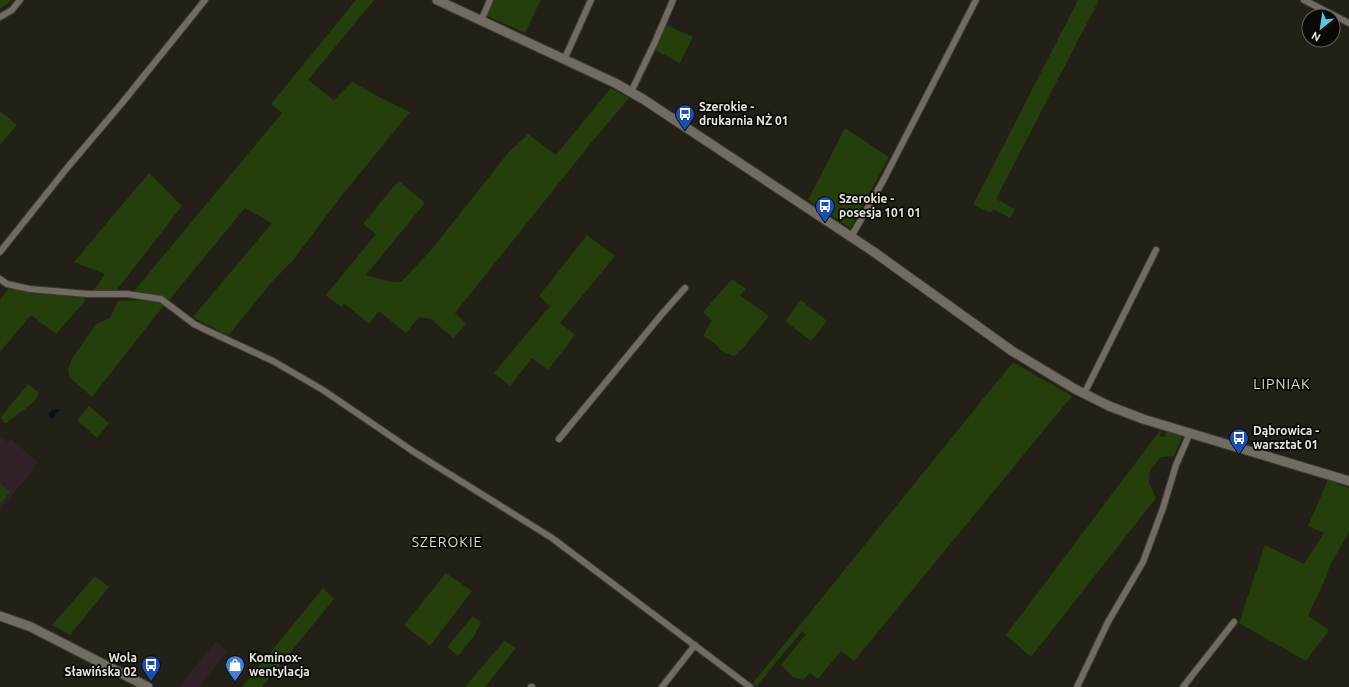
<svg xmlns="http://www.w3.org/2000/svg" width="1349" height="687" viewBox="0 0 1349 687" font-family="Ubuntu,sans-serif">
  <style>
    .commercial { fill: #322129 }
    .green { fill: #243f0c }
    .water { fill: #021324 }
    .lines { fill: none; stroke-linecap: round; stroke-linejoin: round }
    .street-casing { stroke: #3c3a34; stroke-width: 8 }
    .secondary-casing { stroke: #3c3a34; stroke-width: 11 }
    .street { stroke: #706c62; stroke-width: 6 }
    .secondary { stroke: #706c62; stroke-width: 9 }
    .labels { text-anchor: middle; stroke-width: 3.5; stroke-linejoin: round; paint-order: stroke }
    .poi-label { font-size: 12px; font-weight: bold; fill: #e8e6e0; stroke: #0b0906; text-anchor: start }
    .quarter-label { font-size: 14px; letter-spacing: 1px; fill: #dfdbd0; stroke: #0b0906 }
  </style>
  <rect width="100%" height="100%" fill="#232017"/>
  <path class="commercial" d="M0,436L8,442L11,439L38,462L32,469L33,470L0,510Z
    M216,641L227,651L199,687H179Z"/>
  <path class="green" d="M0,0H12L0,9Z
    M356,0H374L308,80L334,100L352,82L381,98L410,112L339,199L294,259L270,284L228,336L193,317L272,223L245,208L169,300L159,295L134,291L282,113L271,104Z
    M492,0H541L525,33L485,15Z
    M1078,0H1099L996,199L1015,209L1010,218L993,209L991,213L973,205Z
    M666,25L693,37L680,63L655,50Z
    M611,88L629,98L591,143L455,313L466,324L453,338L431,319L419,317L406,333L379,311L369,324L344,303L341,307L326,295L376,234L363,224L394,186L399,181L425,203L366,275L392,282H401L432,249L508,153L528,134L556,155Z
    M0,111L17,125L0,145Z
    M845,128L889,157L850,228L808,200Z
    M149,173L182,206L116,291L94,290L105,274L74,262Z
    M587,235L615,256L560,323L575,335L548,370L532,358L510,386L494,373L550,306L539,296Z
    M732,279L746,289L740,295L769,316L743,348L734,356L721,351L717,345L703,336L712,320L703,312Z
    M9,288L84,296L85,301L56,334L31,315L0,352V300Z
    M142,300L157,301L165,304L92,397L69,377L68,368L73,357L96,324L110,318L118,301Z
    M801,300L827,321L811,341L785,321Z
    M1013,362L1072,396L854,661L841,651L818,679L810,673L803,680L793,677L781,665L806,634L802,631L756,687L752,684Z
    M28,384L39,393C35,406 16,413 7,423H4L1,418L3,414Z
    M89,406L109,423L97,438L77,420Z
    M1161,429L1160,436L1165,437L1167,431L1183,436L1174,456L1161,457L1150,470L1149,483L1156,498L1031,657L1006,635Z
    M1328,480L1349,488V532L1330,565L1326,577L1308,616L1329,630L1306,661L1239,623L1265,545L1304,564L1324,533L1308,526Z
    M0,483L10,492L1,503H0Z
    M446,573L472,591L430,646L404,625Z
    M95,576L109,587L70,635L52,625Z
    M323,588L334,599L262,687H242Z
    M473,616L481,623L474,636L458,656L447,647Z
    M504,641L516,648L485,687H465Z"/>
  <path class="water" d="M55,409H60V411L56,413L54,417L51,419L49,416L50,412Z"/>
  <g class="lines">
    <defs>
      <path id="street" d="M1304,0L1349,23
        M0,17L12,10L20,0
        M481,21L490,0
        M564,60L591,0
        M631,92L655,42L673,0
        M851,237L884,179L976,0
        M0,252L67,168L122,103L205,0
        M0,279L7,284L30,289L88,294H127L161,299L194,324L206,330L273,361L323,390L414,452L552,538L750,687
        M1084,394L1156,250
        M559,439L662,314L685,288
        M531,687H532
        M662,687L695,645
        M1077,687L1108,622L1143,562L1163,508L1176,465L1190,433
        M1183,687L1234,622"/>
      <path id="secondary" d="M437,0L615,83L643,99L874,252L1012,351L1075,389L1109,406L1143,419L1349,481
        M0,616L31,627L148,687"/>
    </defs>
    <use href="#street" class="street-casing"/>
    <use href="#secondary" class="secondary-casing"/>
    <use href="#street" class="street"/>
    <use href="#secondary" class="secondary"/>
  </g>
  <defs>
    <symbol id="bus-pin" viewBox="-11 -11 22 30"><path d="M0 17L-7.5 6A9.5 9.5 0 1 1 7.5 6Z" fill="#1a4fb4" stroke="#0b0906"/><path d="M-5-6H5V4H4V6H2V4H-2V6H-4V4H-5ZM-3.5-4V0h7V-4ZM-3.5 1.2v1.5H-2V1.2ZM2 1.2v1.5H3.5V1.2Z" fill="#fff"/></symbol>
    <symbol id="shop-pin" viewBox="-11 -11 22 30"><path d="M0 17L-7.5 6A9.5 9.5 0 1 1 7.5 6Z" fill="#3f7fe0" stroke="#0b0906"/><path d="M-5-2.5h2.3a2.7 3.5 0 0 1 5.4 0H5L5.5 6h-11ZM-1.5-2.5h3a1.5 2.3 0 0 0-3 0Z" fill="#fff"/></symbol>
  </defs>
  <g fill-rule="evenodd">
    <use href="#bus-pin" x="674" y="103" width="22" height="30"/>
    <use href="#bus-pin" x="814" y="195" width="22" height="30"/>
    <use href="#bus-pin" x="1228" y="427" width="22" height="30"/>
    <use href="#bus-pin" x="140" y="654" width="22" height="30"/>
    <use href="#shop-pin" x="224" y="654" width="22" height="30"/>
  </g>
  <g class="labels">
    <g class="poi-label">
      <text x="699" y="111">Szerokie -<tspan x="699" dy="14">drukarnia NŻ 01</tspan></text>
      <text x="839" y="203">Szerokie -<tspan x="839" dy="14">posesja 101 01</tspan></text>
      <text x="1253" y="435">Dąbrowica -<tspan x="1253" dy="14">warsztat 01</tspan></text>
      <text x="137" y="662" text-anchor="end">Wola<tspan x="137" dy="14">Sławińska 02</tspan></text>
      <text x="249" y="662">Kominox-<tspan x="249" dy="14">wentylacja</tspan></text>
    </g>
    <g class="quarter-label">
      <text x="1282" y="389">LIPNIAK</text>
      <text x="447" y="547">SZEROKIE</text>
    </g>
  </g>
  <g transform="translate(1321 28) rotate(210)"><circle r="19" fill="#0b0906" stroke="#63615d"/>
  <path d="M0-3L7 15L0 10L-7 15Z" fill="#56c9e0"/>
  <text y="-6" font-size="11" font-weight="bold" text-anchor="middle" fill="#e8e6e0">N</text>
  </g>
</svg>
